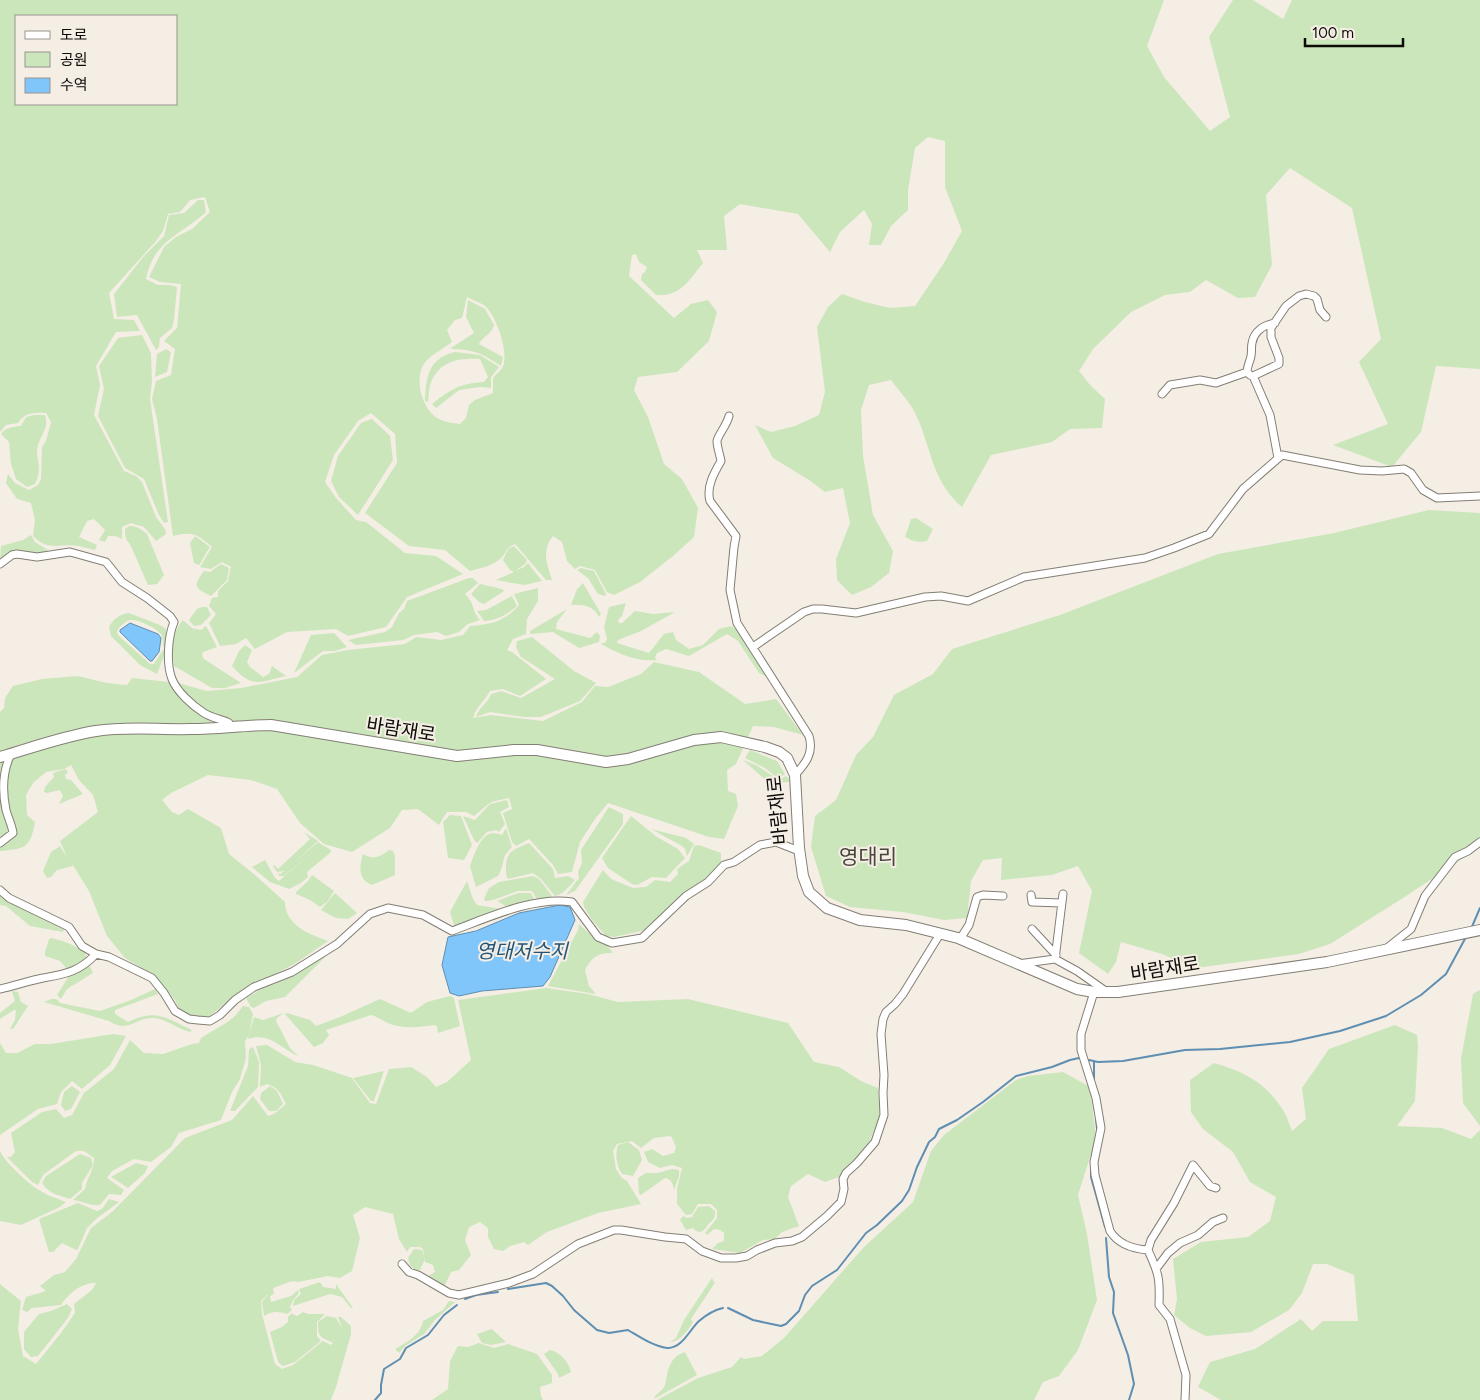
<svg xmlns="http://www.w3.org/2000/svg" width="1480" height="1400" viewBox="0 0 1480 1400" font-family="Figtree,'Noto Sans KR',sans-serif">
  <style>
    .green { fill: #cbe6bb; fill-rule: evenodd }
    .water { fill: #81c6fa; stroke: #5e8eb1 }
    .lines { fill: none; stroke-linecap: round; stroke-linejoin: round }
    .stream { stroke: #5e8eb1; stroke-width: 2 }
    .street-casing { stroke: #837e75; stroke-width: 9 }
    .secondary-casing { stroke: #837e75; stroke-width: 12 }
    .street { stroke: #fff; stroke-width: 7 }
    .secondary { stroke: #fff; stroke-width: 10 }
    .labels { text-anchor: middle; stroke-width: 4; stroke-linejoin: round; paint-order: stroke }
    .street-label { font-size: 19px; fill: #0d0b08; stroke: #f5eee5 }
    .water-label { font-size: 20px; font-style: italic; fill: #225578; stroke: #f5eee5 }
    .quarter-label { font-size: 21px; fill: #49443d; stroke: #f5eee5 }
  </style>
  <rect width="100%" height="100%" fill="#f5eee5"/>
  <path class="green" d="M0,0H1164L1147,46L1164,77L1210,131L1230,117L1209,37L1233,0H1253L1283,19L1292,0H1480V369L1436,366L1421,432L1392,467L1333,445L1388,424L1359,362L1381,339L1352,208L1290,168L1266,195L1272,265L1255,297L1238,298L1206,280L1190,292L1165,295L1131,312L1093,349L1079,371L1090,385L1105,399L1102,428L1070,429L1052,442L991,455L962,507C931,480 932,449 916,415C910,402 899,391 891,380L869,385L861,410L863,456L873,515L893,551L889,573L871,587L852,595L837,580L836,559L850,523L843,488L825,492L809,480L773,458L755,425L771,432L795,426L819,415L825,392L817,327L828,307L842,294L865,302L890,308L915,306L944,263L962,231L945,187V141L928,137L915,148L908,190V210L891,226L881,245H869L872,224L864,210L840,232L830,252L798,214L740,204L724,216L727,250H697L703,263C689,280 681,297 656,295L641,280L642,274L645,272L647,267L639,262L636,254L632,255L629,276L674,318L691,304L708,300L717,312L709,341L677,372L638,377L634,390L648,417L664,464L682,479L698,508L694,537L673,556L640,582L614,595L607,592L595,570L580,566L575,569L567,561L562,542L553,536C541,551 547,563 552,580H546L515,544C504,549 508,551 501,558C493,566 480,568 470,571L445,550L409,546L365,513L397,463L395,434L371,413L358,421L334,455L325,482L336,498L356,520L366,522L405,553L436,556L463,574L407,597L386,627L348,636L336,629L287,632L255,649L246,638L236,644L220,646L209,623L216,614L209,606L212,598L218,597V591L228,581L231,567L222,562L211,569L200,567L212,547C197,534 193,531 173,536L157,419L152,399L156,381L171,375L175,349L164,341L177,328L181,284L160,282L149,277L164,247L176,237L192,229L210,212L205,197L190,200L180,212L168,214L163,231L156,241L109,293L114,319L134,320L140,331L116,332L96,366L100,385L94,415L124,471L136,476L142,482L156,517L165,529L166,534L156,541L144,527L131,523L122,527V539L115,536H108L105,542L99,540L105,530L94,519L87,521L79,537L97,545L95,550C89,549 84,547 79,546C60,543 48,552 33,536L35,520L31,503L17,499L6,483L8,474L15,483L29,490L38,485L41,479L42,447L46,441L51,422L46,413C34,412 24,413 18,423L6,425L0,432ZM16,16H176V104H16ZM467,297C472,300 479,302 484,305C496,314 509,353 503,366C501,371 496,374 493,378V393L475,400L469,405L466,418L460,424C453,423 444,422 437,418C421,408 413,376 426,361C433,354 444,348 452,342L447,330L455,320L462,318Z
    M198,200H204L206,212C181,235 154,240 146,279L158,285H170L177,287L174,320L172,328L160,338L159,347L156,350L137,315L117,317L114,294L144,256L164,236L169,215L184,213Z
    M468,300L485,309L494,325C492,334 483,336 479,344L503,357L501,366C481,353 476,350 452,349L451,348L474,333L466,317Z
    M142,335L151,353L152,382L150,399L168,522L164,523L159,515L144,479L125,468L98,416L104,389L99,366L118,338Z
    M166,349L171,352L167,372L155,377L157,354Z
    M455,352L480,355L499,367L491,377V388L480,387L459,390L436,408L432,404C450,390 460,383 484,382L488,377L480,359C461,358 443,360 433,378C429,384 429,394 428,402L425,401C426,378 428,358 455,352Z
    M34,415H45C49,428 42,433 38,445C34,458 44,466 35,484L27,487L16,479L11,464L9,442L1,434C6,427 12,427 21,426L26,417Z
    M372,419L390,436L393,460L358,515L339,497L331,481L338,456L361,423Z
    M1429,510L1480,513V840L1471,853L1403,898L1330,944L1299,954L1195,968L1162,954L1121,942L1116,962L1108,974L1079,953L1092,891L1078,866L1052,875L1001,880L1002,858L983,860L971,881L967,918L944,920L903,912L850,907L826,896L811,847L815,816L836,800L856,755L873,737L894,695L933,674L952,649L1060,615L1218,554L1334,533Z
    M916,518L933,529L927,541C919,543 912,541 905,537L911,519Z
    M129,526C137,526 141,529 147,534L164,575L157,584L148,585L130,544C125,539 125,535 125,529Z
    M31,535L35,542L48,550L40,554L16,550L0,561L1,546L23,540Z
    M195,536L210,547L199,565L194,563L190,543Z
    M514,546L527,560L525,564L515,571L524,567L528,563L542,581L524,585L496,580L514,572L510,570L503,560L508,549Z
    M221,564L229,568L227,580L211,596C194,588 193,586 204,571L210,572Z
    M581,568L594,571L606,594L605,596L598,594L588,578L577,570Z
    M469,578H473L478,583L465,594C476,605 471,610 480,620L468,624L459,632L446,636L437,632L414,635L403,640L356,645L348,640L385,632L392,627L399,613L404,609L407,601Z
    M583,583L601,614L599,617C594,606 583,604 571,605L577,589Z
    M480,584L502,589L504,591L484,604L479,602L471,594Z
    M538,588V601L527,619L526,634L513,639L507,650L512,652L546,679L520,696L503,689L490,691C484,702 476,707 473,718L491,715L543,721L582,702L595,686L608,687L641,674L654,662L699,672L745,704L776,699L803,735L774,727L753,726L736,764L727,770L728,791L736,794L738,806L724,839L709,837L608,803L595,819L580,842L572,872L558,874L553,865L529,839L516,846L512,842L503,813L512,809L509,798L491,802L474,816L466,812H447L439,825L418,809L402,810L390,828L352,852L324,844L300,823L277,789L251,780L208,775L171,793L162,800L172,812L179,815L188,809L221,828L229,854L255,875L285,902C285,925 309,934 328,941L296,963L234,996L210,1016H192L179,1009L175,1000L156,977L125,958L107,936L89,891L71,862L73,866L57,870L51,877L47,878L43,871L51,852L60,846L67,857L60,841L98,812L93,795L79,780L71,765L64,769L46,772L33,783L26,795L27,815L35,822C30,848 26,849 0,851V846L4,842L0,835V712L4,708L5,698L13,686L42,679L78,676L107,683L127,685L132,678L178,683L207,691L241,688L297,677L322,655L348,650L405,644L416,637L441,640L463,635L470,626C492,624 504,622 519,605L514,594Z
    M512,596L517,606C506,615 498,620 484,621L477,611L486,610Z
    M626,603L622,616L618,620L619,623H622L635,611L653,614L675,612L641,631L618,640L617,643L649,653L664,634L673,632L676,640L689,649L703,645L719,629L731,626L737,630L767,677L759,673L738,641L727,634L689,656L666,649L657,653L655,658L657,660C636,662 619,654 601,644L606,642L607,638L604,627L609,607Z
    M202,607H207L211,615L201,625L194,626L189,620L197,609Z
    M567,609L557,622L556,629L590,638L597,632L600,636L599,642L579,648L553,632L530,634V631Z
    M129,613L160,625L166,629V646H163C163,641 163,637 161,634C156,628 138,619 131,620C126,620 121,626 118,629L117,633L119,636L150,664H154L163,650L165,653L157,674L140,665L111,636L109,627C113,619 120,614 129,613Z
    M183,620L192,628L201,630L206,626L217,647L203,652L202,655L204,659L241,683L225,688H212L174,666C172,650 171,633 183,620Z
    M334,633L347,647L335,651H323L294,673L311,635Z
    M532,637L574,671L596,683L580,701L541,717H524L490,712L476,717C480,705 487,705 491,694L501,691L521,698L555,679L521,657L516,647L517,641Z
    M245,645L252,650L247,662L250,667L263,677L269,674L272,666L286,676C260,682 252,689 232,666L239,651Z
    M750,750L777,761L785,774L781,777H776L765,768L745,758Z
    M743,760L756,765L776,778L780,779L786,776L790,780L789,782L769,783Z
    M66,769L68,773L65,775L66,779L71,780L83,794L59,804L63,796L60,790L47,793L44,792L45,787L54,777L53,773Z
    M507,800L509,807L500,812L505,824L499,832L496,830L487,832L477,843L474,840L463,816L475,820L490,804Z
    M609,807L623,814V824L575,891L566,895L579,878L578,872L582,863L581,850Z
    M450,815L461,816L472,845L464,860L448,858L443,822Z
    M631,816L657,837L678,849L685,858L666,878L652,877L637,885L632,884L608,868L602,858Z
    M506,828L512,847L505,855L501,870L498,876L476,887L470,866C474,856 480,834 493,833C496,833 499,834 502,835Z
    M651,829L686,838L694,844L687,856L685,849L682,846Z
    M304,832L318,841L293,863L318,842L321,844L284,876H279L278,873L280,874L285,871L277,872L273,866L274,865L278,869L310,839Z
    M529,843L553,869L555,878L568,876L575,880C569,887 563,894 555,896L541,879L533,873L508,879C505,874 506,872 506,867C506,850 516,849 529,843Z
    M321,844L331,850L330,853L307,872L308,877L301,883L289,889L270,882L252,867L265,860L275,878L279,881Z
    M699,845L721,853V862L705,880L677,899L646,930L614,937L606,936L592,920L584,907L583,902L603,870L611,879L633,888L646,887L655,880L670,882L678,874L677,869L689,861L694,846Z
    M389,850L393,851L395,856V875L372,885C358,880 359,867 363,854C374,860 380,857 389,850Z
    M312,875L334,891L327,902L320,907L310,900L296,894V892L308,881Z
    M533,876L539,879L552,896L543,900L538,901L532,891H518L493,900L485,901L484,899L489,888L499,882Z
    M467,881L473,899L477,905L501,909L459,925H454L450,912Z
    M335,893L357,913L348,919L336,918L321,910Z
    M518,893H531L534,899L507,907L497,901Z
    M0,895L7,901L64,930L63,932L30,926L6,906L0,905Z
    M579,924L594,938L607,945L613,953C598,952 591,958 585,970L589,986L596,994L548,986L578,930Z
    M51,938C64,941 76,945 86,954V958L67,969L60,961L45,956V952L49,939Z
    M324,956L325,957L285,997L266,1001L254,1008L251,1007L246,998L265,987L275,984L293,976Z
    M90,966L93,973L67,989L61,999L57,995L69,976Z
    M546,988L588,994L618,1002L688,999L788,1023L814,1062L839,1067L861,1081L878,1088L880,1116L869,1142L841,1176L825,1182L808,1174L791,1186L788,1197L799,1226L782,1232L775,1239L763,1240L740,1253L712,1249L718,1243L724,1241V1233L720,1230L714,1229L707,1235L705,1233L717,1218V1210L711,1204H698L692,1214L686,1215L677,1204V1189L682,1168L672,1165L660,1168L648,1162L644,1152L652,1149L663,1156L674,1153L676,1147L671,1136L654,1138L641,1148L632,1141L617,1144L613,1151L616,1169L622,1178L627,1181L641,1204L598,1213L547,1232L528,1245L524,1242L510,1246L503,1251L494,1249L488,1237V1228L480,1222L469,1227L465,1240L471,1255L459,1270L451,1272L444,1287L428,1276L435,1272L433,1265L425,1262L423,1249L420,1247H410L407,1252L399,1239L393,1214L365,1207L353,1215L360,1238L352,1271L340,1278L328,1276L298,1282C291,1279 281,1286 273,1288L274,1294L270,1296L271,1302L291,1296L298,1290L299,1293L293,1300L290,1307L292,1310L287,1314C279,1311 271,1311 264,1316L262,1302L269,1293L261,1301L262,1314L275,1364L282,1369L293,1365L323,1341L331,1345L333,1343C320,1336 318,1339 318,1322L327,1316L336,1318L342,1328L338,1317H341L351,1326V1334L336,1387L331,1400H0V1284L21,1301L18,1329L23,1356L36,1364L61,1333L75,1313L74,1304L92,1290L96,1283C82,1282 68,1294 61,1305L32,1308L27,1312L22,1310L26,1297L46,1291L40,1286L54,1275L65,1272L76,1259L91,1228L112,1212L185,1138L232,1120L253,1096L268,1116L274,1114L286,1104C281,1094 278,1087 267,1084L260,1087L261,1065L256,1046L267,1045L295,1062L313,1065L352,1078L370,1103L376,1104L389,1069L411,1067L427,1077L436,1087L447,1082L471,1060L458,1000Z
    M155,989L158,994L115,1010V1014L128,1022C156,1008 166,1018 192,1030L190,1032C179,1030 165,1018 154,1018C135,1017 129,1034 109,1021L44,1002C52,999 55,996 60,1003L100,1011L131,1000Z
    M1480,990V1126L1463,1103L1461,1059L1473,994Z
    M12,991L18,992L21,1002L28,1006L13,1029H10L15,1020L16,1010H14L0,1019V1013L15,1001Z
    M450,996L454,998L460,1026L438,1033L437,1026L435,1025C420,1027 405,1029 390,1024C383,1021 378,1017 371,1015L326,1030L329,1035L323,1043L314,1047L285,1014L287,1013L310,1020L316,1026L340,1017L380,999L411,1013L427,1002Z
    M243,1006L249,1007L253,1014L249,1034L254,1017L263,1020L284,1013L277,1018L276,1021L290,1048L298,1056C280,1048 270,1032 248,1039L249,1035L245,1041L246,1058L240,1079L232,1092L221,1120L179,1133L171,1147L151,1162L134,1159L112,1171L107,1178L124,1190L121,1195L109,1194L100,1205C90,1206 82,1201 73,1200L85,1189C87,1177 94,1171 94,1158L84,1151H76L43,1175L38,1185L32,1182L7,1157H11L15,1152L11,1133L42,1112L56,1109L64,1118L72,1115L84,1093L114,1069L130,1040L144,1053L163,1054L192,1044L199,1043L201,1038L229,1021L236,1015Z
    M1395,1025L1417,1035L1418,1046L1415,1101L1397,1126L1442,1128L1471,1139L1480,1130V1400H1221L1198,1387L1210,1362L1255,1349L1301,1319L1312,1331L1323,1321H1358L1354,1275L1327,1264H1313L1302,1293L1289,1310L1251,1332L1206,1336L1190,1328L1174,1315L1177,1299L1173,1259L1201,1242L1248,1237L1270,1221L1276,1197L1250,1182L1233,1152L1203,1129L1191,1112L1190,1080L1214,1063C1245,1072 1265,1082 1283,1110C1287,1116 1289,1124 1292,1131L1306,1119L1302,1088L1329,1049Z
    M113,1034L126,1036L110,1065L82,1089L72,1081L61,1092L57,1104L38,1109L0,1135V1043L6,1053H17L35,1044H51Z
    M253,1047L259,1062L258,1087L235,1111H230L248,1066L249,1049Z
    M384,1071L374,1101H371L353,1078Z
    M1063,1072L1090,1087L1096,1138L1078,1195L1087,1234L1097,1300L1078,1350L1059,1376L1043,1382L1034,1400H657L698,1378L732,1367L741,1357L744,1359L762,1356L784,1338L864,1247L913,1202L931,1151L944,1135L1016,1080L1028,1076Z
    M72,1086L80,1092L71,1109L65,1111L61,1105L64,1092Z
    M270,1086L277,1091L283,1104L276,1111H269L260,1099L261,1093Z
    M628,1142L639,1150L642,1160L633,1176L622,1174C616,1165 615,1154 618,1145Z
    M0,1151C4,1159 9,1164 15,1170C33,1188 43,1194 66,1202L60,1207L21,1225L0,1221Z
    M80,1154L91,1158L93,1165L82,1183V1189L70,1199C58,1195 49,1194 42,1183L46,1176Z
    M136,1163L148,1166L145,1173L128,1188L111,1177Z
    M672,1169L679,1170V1176L674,1190C673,1183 671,1179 665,1178L641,1195L639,1194L638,1178L646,1173H658Z
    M109,1199L119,1202L96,1219L87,1228L78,1249L76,1250L62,1243L53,1252H49L39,1219L78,1203L97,1211L102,1209Z
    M709,1206L715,1211C716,1219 712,1220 707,1226C703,1232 699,1235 693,1228L686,1230L680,1220L683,1216L687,1218L692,1217L698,1207Z
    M414,1249L422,1250L425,1259L420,1270L416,1271L410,1265L408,1258Z
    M712,1278L715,1284H714L691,1319L693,1322C688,1330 680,1342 670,1342L676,1338L684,1320Z
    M320,1282L323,1287L336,1289V1284L353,1308H351L342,1297L330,1294L293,1306L294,1300L301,1294L299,1289Z
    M449,1301L455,1302L435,1320L424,1334L405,1346L399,1353L395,1349C407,1342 420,1336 423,1321L443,1310Z
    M67,1304L72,1309L68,1318L38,1356L31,1357L24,1349V1332L39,1314L51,1311Z
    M303,1312L308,1314H325L317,1322V1336L321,1341L295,1362L283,1366L278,1362L270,1332L282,1327L288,1322V1317L292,1313L294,1315L297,1316Z
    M492,1329L506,1342L491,1345L482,1343L477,1334Z
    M479,1343L494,1348L508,1344L537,1354L552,1375V1383L540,1387L541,1396L543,1400H432L448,1389L450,1361L458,1346L468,1347Z
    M550,1350C560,1352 569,1362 571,1372L559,1378L558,1374L544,1354Z
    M685,1352L697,1375L654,1399C656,1393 661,1392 664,1387C666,1384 666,1379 667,1375C669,1364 674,1355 685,1352Z"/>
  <path class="water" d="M130,623L158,634L161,638L159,652L152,661H150L120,632V630Z
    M560,905L570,907L575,920L550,977L543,986L482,991L459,996L450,993L442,965L448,937L476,931L519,913Z"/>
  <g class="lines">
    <path class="stream" d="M1471,929L1480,908
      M1089,1060L1098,1062L1123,1061L1185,1050L1220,1049L1290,1042L1340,1031L1386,1016L1421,995L1446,974L1466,937
      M1094,1062V1082
      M1096,1117L1097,1129
      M1091,1171V1177L1105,1227
      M1106,1238L1109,1277L1114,1292L1113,1313L1128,1355L1134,1384L1129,1400
      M508,1289L546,1283L552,1286L563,1296L574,1310L597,1330L609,1333L628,1330C640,1337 653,1346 667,1348C682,1349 690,1329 699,1321C706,1315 714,1310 723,1308
      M465,1299L476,1295L498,1292
      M728,1308L753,1320L781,1326L786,1324L799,1311L805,1295L812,1286L837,1270L866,1233L877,1225L902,1201L909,1190L917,1167L929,1142L935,1137L939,1129L957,1120L983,1102L1016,1076L1052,1067L1070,1060L1079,1058
      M375,1400L381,1393V1385L384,1369L400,1359L406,1348L428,1335L444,1315L457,1305"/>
    <defs>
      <path id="street" d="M1250,375L1247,372C1247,366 1250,362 1251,356C1252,352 1251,347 1252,343C1254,331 1264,325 1275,323
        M1162,394L1170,385L1200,380L1216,383L1247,372
        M729,416C727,425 718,435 717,441C717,447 720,455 721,461C714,473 706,487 710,501L736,536L734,547L730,590L737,623L809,736C814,753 806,763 795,775
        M1278,458L1270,415L1253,376L1279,364V358L1271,337V328L1286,306L1299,296L1306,294L1314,296L1317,299L1320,310L1326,317
        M0,564L12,555L17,554L37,557L70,552L106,562L122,582L147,598L170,616L174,622C168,636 166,664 172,679C177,692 193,706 204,713C212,718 221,719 229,723L230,727
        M753,647L804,612L813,609H822L856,613L925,597L941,596L968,601L1024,577L1145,558L1174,548L1209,534L1243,489L1282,455L1360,470L1382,471L1404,469L1411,473L1423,490L1437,498L1480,496
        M0,843L13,833C12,825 8,818 6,810C2,790 2,772 11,754
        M0,890L9,898L69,927L82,946L96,954L109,957L152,978L164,993L175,1011L189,1019L198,1020L210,1021L220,1015L235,1000L254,987L292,972L337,944L370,914L388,908L423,915L452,931C487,918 534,896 572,902L598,937L612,943L642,938L686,896L708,882L724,865L734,862L760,845L776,842L799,851
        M1031,895L1032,902L1062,903
        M1032,929L1056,955
        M960,939L969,925L977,897L983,895L1003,896
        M1387,948L1411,929L1425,896L1455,857L1468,851L1480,842
        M1055,959L1063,894
        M1018,964L1055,959L1077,971L1107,992
        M0,989C14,986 28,981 43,978C65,974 79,972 96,954
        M1094,992L1081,1034V1050L1096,1098L1101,1128L1094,1162L1095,1175L1110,1231C1118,1244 1134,1249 1148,1250C1159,1274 1160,1279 1159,1305L1170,1319L1186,1375L1185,1400
        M1148,1250L1151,1240L1174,1203L1193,1165L1210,1186L1216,1188
        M402,1264L409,1272L418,1275L449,1293L459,1295L509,1283L533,1274L578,1244L614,1230H621L665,1237L686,1239L702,1251L721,1258H736L747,1256L757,1250L775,1243L792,1241L802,1237L827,1216L841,1202L844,1189L843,1179L846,1173L857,1163L875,1142L884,1115L883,1093L884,1075L881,1034L883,1019L886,1012L895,1004L903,994L940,934
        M1156,1269L1168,1253L1180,1243L1198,1235L1213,1222L1223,1218"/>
      <path id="secondary" d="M0,757C31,748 64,736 96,731C128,726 159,730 191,729C218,729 245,725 271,725L457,756L514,750H537L606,762L628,759L694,740L721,737L765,747L779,752L787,758L795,775L799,848L803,876L809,892L827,908L860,920L906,925L958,938L1077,989L1094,992H1118L1327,962L1480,930"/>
    </defs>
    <use href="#street" class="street-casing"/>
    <use href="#secondary" class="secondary-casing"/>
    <use href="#street" class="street"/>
    <use href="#secondary" class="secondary"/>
  </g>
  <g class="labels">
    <g class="street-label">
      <text transform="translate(401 729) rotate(9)" y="7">바람재로</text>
      <text transform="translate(777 810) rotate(-96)" y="7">바람재로</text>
      <text transform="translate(1165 968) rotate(-9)" y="7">바람재로</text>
    </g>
    <g class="water-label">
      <text x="522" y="958">영대저수지</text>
    </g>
    <g class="quarter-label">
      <text x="868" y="864">영대리</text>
    </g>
  </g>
  <rect x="15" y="15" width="162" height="90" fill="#f5eee5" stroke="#98938d"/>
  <rect x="25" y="31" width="25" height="8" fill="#ffffff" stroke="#98938d"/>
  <text x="60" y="40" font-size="15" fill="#0d0b08">도로</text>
  <rect x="25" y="52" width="25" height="15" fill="#cbe6bb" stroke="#98938d"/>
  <text x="60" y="65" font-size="15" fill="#0d0b08">공원</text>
  <rect x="25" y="78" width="25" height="15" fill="#81c6fa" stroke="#98938d"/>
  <text x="60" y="90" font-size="15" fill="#0d0b08">수역</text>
  <path d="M1305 38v8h98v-8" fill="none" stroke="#0d0b08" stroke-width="2.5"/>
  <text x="1312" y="38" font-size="15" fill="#0d0b08" stroke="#f5eee5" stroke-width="4" paint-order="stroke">100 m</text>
</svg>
